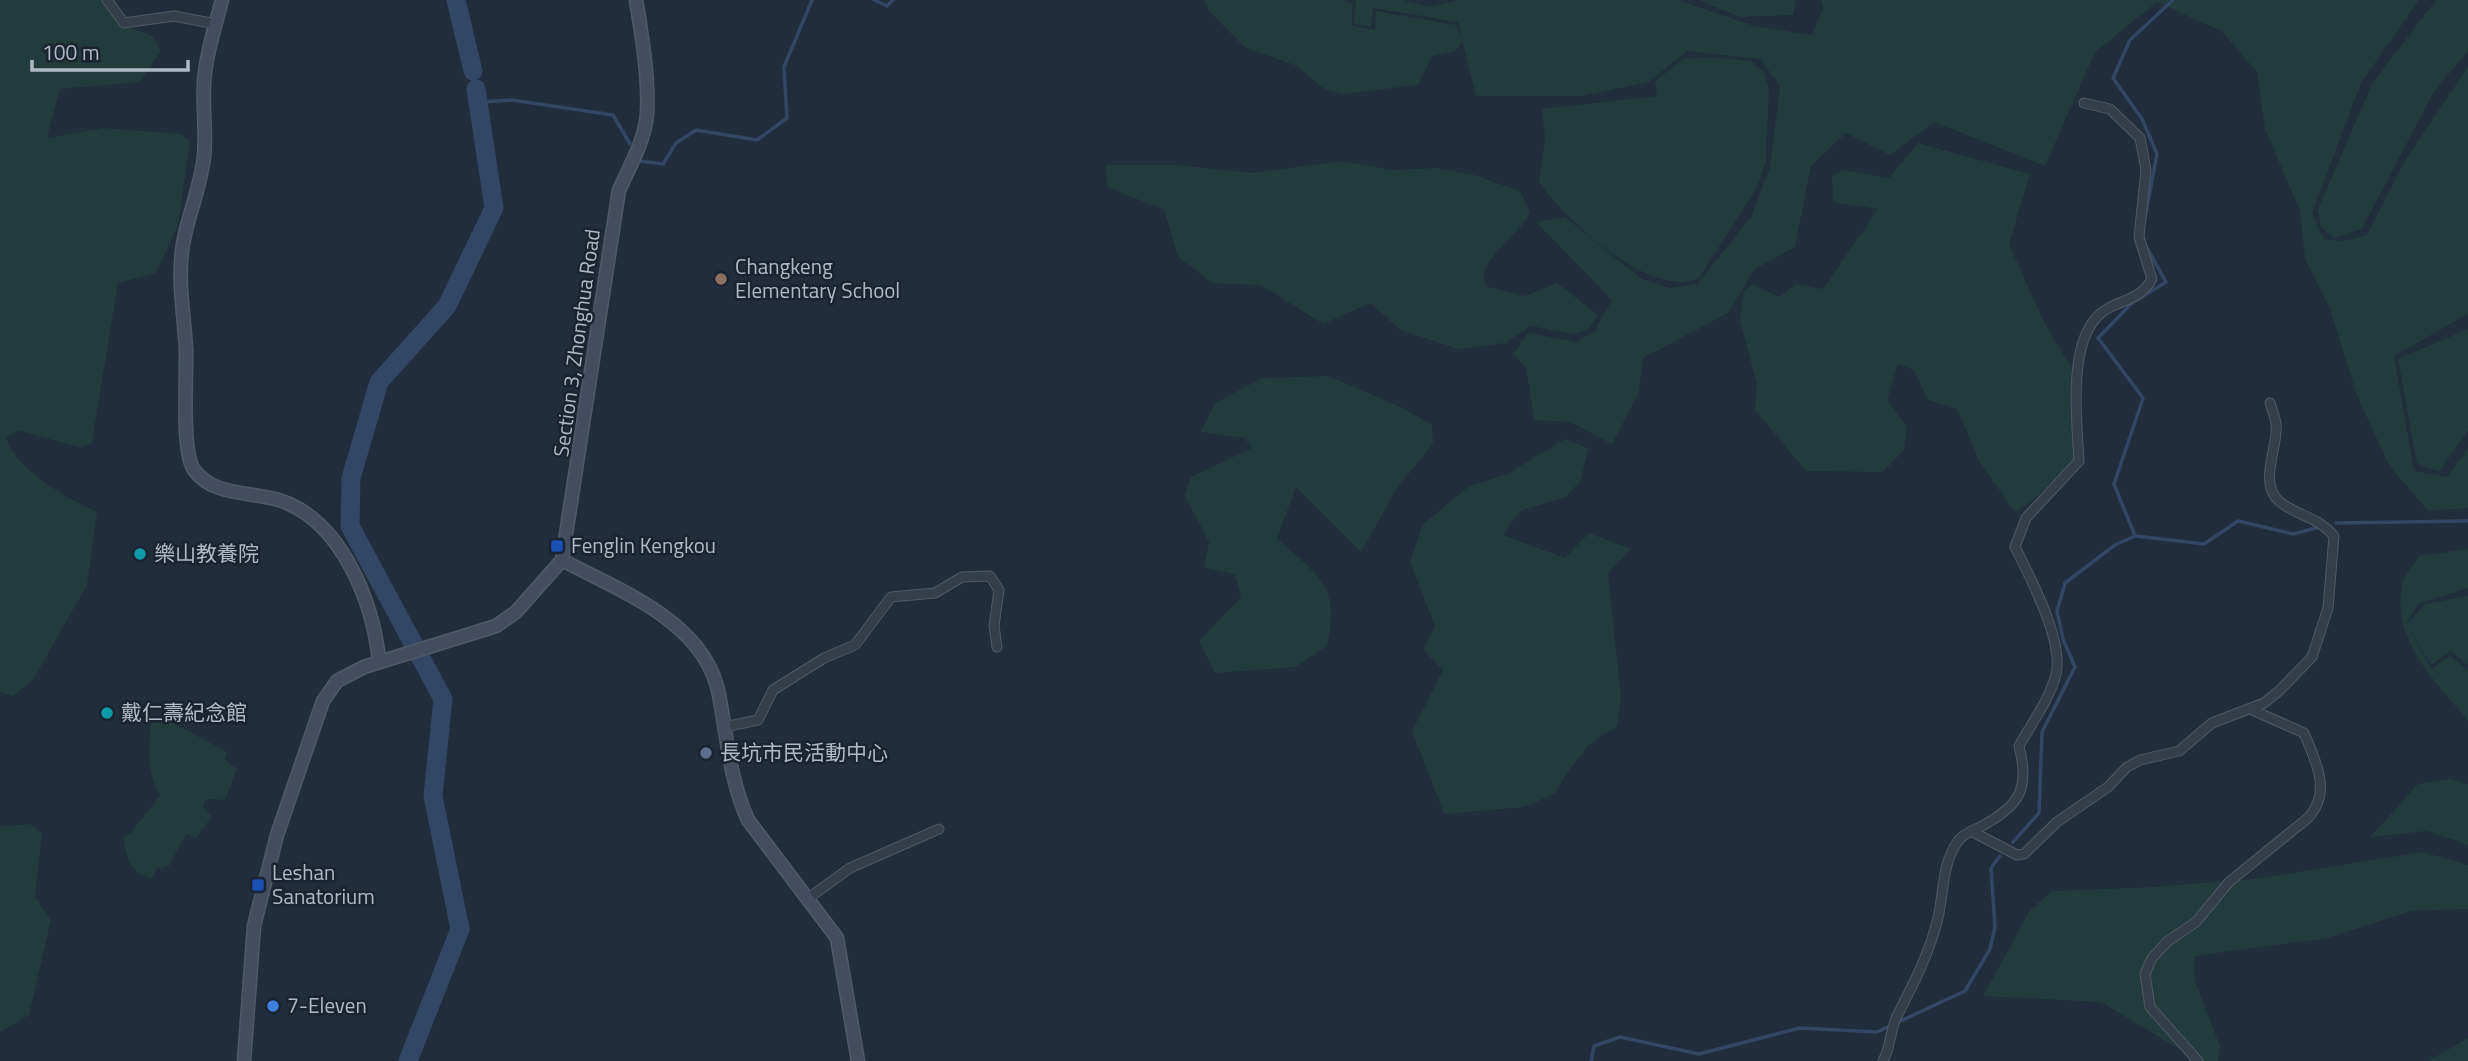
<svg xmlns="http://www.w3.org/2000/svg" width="2468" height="1061" viewBox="0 0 2468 1061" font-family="'Titillium Web','Noto Sans TC',sans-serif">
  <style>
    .green { fill: #223b3d }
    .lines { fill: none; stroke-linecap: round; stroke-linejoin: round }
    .stream { stroke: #314763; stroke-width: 3.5 }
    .river { stroke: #314763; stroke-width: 19 }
    .street-casing { stroke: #4f5a67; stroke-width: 11 }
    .secondary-casing { stroke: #4f5a67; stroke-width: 15 }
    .street { stroke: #343f4c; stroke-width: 9 }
    .secondary { stroke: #424e60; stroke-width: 12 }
    .education-dot { fill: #8d6e63; stroke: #1a2431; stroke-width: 2.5 }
    .transit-dot { fill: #1a4fb4; stroke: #1a2431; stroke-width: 2.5 }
    .culture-dot { fill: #0f9aa8; stroke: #1a2431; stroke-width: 2.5 }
    .service-dot { fill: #5c6f8a; stroke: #1a2431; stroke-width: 2.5 }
    .shop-dot { fill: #3f7fe0; stroke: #1a2431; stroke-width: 2.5 }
    .labels { text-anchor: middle; stroke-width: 5; stroke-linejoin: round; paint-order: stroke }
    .poi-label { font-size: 21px; fill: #afbac8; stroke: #1a2431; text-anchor: start }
    .street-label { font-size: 21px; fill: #afbac8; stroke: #1a2431 }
  </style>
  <rect width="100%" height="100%" fill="#202d3c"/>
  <path class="green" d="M0,0H110L126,26L152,36L161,51L140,82L60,89L47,138L103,128L181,134L190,141L178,225L156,273L118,283L92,442L82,448L20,431L6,436C12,468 69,499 97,512L87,585L33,680L13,696L0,692Z
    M1204,0H1344L1352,3V25L1375,30L1376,11L1456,25L1462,38L1458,22L1373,8L1371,27L1354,24L1356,1L1353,0H1403L1430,7L1457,0H1678L1754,26L1812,35L1823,8L1821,0H2419L2361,83L2312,213L2324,239L2344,241L2367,235L2406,159L2468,67V314L2394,356L2414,471L2447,477L2468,448V508L2428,511L2389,465L2357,396L2330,309L2305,259L2300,211L2265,129L2257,72L2221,31L2157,2L2095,52L2045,166L1934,122L1890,155L1846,133L1811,166L1795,247L1755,269L1728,313L1643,358L1639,392L1612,444L1570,422L1534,420L1526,368L1513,354L1528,333L1577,342L1595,330L1612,300L1536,222L1565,217L1642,279L1671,288L1697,284L1751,217L1770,167L1780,86L1760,59L1687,51L1649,82L1581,96H1476L1462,40L1456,51L1433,56L1418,85L1343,94L1324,89L1297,66L1244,47L1209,11Z
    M1699,0H1796L1793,15L1740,17Z
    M2436,0H2468V51L2433,93L2362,229L2334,238L2321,227L2318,209L2372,84Z
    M1707,57L1751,61L1764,72L1769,88L1766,162L1756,189L1699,278C1652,301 1564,219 1539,182L1545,138L1542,109L1657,96L1655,81L1683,59Z
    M1918,143L2030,174L2009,244L2043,320L2075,374L2071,409L2076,459L2032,501L2015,512L1980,463L1957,409L1928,400L1914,370L1898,364L1887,401L1907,426L1904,450L1883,472L1806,471L1755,410L1757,384L1740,321L1744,291L1752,284L1779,297L1796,284L1823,289L1878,209L1833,202L1832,176L1843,170L1889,178Z
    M1342,161L1393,170L1436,168L1474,175L1520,191L1530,212C1516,240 1493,247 1483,275L1488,287L1525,296L1557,283L1598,315L1588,330L1573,334L1531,326L1505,343L1458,349L1400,330L1370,303L1323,324L1261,285L1212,283L1178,257L1164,210L1107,187L1106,165H1176L1254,173Z
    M2468,329V430L2439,472L2417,464L2398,359Z
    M1329,376L1401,407L1432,425L1433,443L1396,490L1361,552L1296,487L1277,538C1318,577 1341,584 1327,646L1295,667L1215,673L1199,641L1241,597L1235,574L1204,568L1209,542L1185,496L1191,477L1252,448L1244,438L1201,432L1215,403L1262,378Z
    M1565,439L1588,448L1581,480L1566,497L1520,511L1503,535L1565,558L1589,533L1631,549L1608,573L1621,696L1617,726L1589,745L1565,776L1556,793L1525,807L1444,814L1412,731L1443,670L1423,650L1435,626L1410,562L1422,525L1469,486L1507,474Z
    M2468,549V588L2418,604L2407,623L2425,604L2468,596V665L2451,651L2431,665L2406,624L2432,669L2450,655L2468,671V721C2436,681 2391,641 2402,585C2404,575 2413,565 2419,556Z
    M160,716L227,752L225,760L237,769L225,800L206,799L203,807L212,816L196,838L186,834L169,866L157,869L152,878C129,874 126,855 123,836L130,834L160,795C146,774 148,743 152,720Z
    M2450,779L2468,784V845L2427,831L2370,837L2418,784Z
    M30,824L42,833L35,897L51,920L29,1015L0,1032V826Z
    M2423,852L2468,865V909L2411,911L2328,938L2194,956L2195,981L2220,1046L2218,1061H2199L2101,1002L1983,996L2030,910L2052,891L2154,887L2254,879Z
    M2468,1038V1061H2428Z"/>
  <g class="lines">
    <path class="stream" d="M874,0L887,6L893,0
      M480,102L512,100L613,115L630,144
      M640,161L663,164L676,143L696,130L757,140L787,118L784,67L812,0
      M2145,218L2157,154L2142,119L2113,78L2130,40L2173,0
      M2336,523L2468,521
      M2136,536L2204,544L2238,521L2293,534L2316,528
      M2013,842L2039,813L2042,732L2075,667L2063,639L2057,611L2065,583L2115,545L2135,536L2114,484L2143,398L2098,338L2132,303L2166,282L2147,248
      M1591,1061L1594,1046L1620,1037L1699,1054L1800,1028L1877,1032L1965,991L1990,949L1995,927L1991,868L2000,856"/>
    <path class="river" d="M456,0L473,71
      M408,1061L460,929L433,796L443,699L350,526L351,478L379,382L447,306L494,208L476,89"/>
    <defs>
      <path id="street" d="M107,0L124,23L174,16L216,24
        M724,727L758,720L773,690L824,658L855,645L891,597L935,593L962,577L990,576L999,590L994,626L997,647
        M1971,831L2017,855L2024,854L2057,822L2108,787L2127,767L2140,760L2179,751L2212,723L2264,703L2279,691L2312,657L2328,608L2334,536C2317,516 2299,517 2280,502C2257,483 2279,447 2276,424C2275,417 2272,409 2270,403
        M810,897L850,868L939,829
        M1883,1061C1891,1047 1890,1030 1897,1016C1914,983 1929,954 1938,918C1944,892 1942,863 1958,841C1963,834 1973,830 1980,827C2020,806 2030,789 2019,746C2031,724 2050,699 2056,674C2064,641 2030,577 2015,547L2026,518L2079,461C2077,423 2068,349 2096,318C2111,300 2138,304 2152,279L2139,237L2146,170L2140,138L2110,109L2084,103
        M2198,1061L2150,1007L2145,974L2152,958L2168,941L2196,922L2229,882L2308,818C2332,792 2316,762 2304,733L2250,709"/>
      <path id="secondary" d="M222,0C216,24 208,47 205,72C201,100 207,129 204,156C201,186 188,215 183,244C177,279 184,314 186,349C187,375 181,451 194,470C215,499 258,490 287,503C344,527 373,604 379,660
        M562,560C620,591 706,622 719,695C727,737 730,781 748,820L837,938L858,1061
        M244,1061L254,926L277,835L323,701L337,681L364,667L496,626L516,612L562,560L619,190C630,166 645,140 647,114C649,77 642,36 636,0"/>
    </defs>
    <use href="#street" class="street-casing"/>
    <use href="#secondary" class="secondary-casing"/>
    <use href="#street" class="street"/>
    <use href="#secondary" class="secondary"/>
  </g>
  <circle class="education-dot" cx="721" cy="279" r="7"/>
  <g class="transit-dot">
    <rect x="550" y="539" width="14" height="14" rx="3.5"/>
    <rect x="251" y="878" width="14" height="14" rx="3.5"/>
  </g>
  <g class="culture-dot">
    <circle cx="140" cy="554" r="7"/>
    <circle cx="107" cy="713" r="7"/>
  </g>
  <circle class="service-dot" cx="706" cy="753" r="7"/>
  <circle class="shop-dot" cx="273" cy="1006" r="7"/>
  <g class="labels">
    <g class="poi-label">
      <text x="735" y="274">Changkeng<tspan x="735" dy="24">Elementary School</tspan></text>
      <text x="571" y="553">Fenglin Kengkou</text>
      <text x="154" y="561">樂山教養院</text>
      <text x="121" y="720">戴仁壽紀念館</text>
      <text x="720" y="760">長坑市民活動中心</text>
      <text x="272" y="880">Leshan<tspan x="272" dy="24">Sanatorium</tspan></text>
      <text x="287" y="1013">7-Eleven</text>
    </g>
    <g class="street-label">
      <text transform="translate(577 343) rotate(-82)" y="7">Section 3, Zhonghua Road</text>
    </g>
  </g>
  <path d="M32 60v10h156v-10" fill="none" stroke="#afbac8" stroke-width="3.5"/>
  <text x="42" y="60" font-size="21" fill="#afbac8" stroke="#1a2431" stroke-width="5" paint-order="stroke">100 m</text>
</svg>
